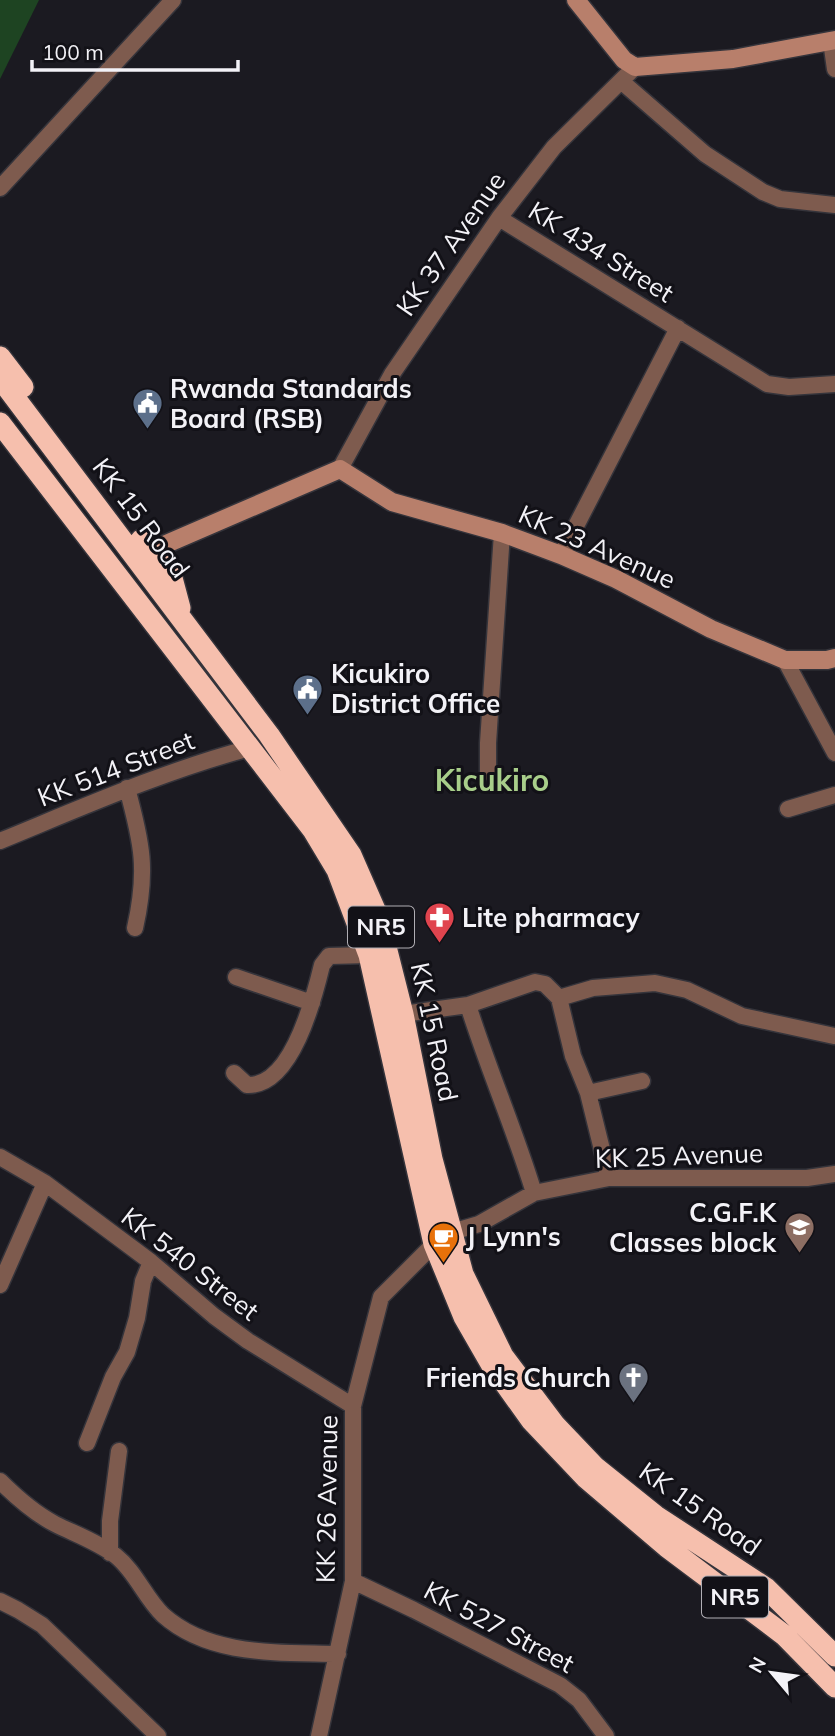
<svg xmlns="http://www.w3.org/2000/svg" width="835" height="1736" viewBox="0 0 835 1736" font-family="Mulish,sans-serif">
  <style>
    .green { fill: #1e4422 }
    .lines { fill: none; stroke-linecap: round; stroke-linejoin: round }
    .street-casing { stroke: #35343b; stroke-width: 19 }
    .secondary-casing { stroke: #35343b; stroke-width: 21 }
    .highway-casing { stroke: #35343b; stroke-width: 24 }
    .street { stroke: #7e5b4e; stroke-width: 16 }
    .secondary { stroke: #b87f6b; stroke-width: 18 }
    .highway { stroke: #f6bfad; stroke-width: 21 }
    .labels { text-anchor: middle; stroke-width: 6; stroke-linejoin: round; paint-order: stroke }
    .shield { fill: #121117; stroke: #b0aeb4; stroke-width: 2 }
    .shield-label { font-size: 24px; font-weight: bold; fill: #f3f2f7 }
    .street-label { font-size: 26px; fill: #f3f2f7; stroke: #121117 }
    .poi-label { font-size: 26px; font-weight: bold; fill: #f3f2f7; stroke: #121117; text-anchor: start }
    .quarter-label { font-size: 30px; font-weight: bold; fill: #a8ce8a; stroke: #121117 }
  </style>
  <rect width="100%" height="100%" fill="#1b1a21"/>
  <path class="green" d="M0,0H39L0,79Z"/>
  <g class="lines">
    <defs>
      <path id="street" d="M831,41L835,69
        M621,81L705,154L763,192L780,199L835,205
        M0,188L173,0
        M499,218L767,384L789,387L835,384
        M340,469L392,374L499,218L554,147L635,67
        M561,555L678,328
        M785,660L835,753
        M488,772V743L502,533
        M127,788C142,843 148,870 135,928
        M788,809L835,795
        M0,841C83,807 164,771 250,748
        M236,977L312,1003
        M559,998L593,988L655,983L687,990L742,1016L834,1036
        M468,1005C488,1069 515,1130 534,1193
        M403,1014L468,1005L535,982L545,984L559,998L573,1056L588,1093L609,1178
        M234,1073L247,1085C292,1087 314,998 322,965L329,956L369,955
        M588,1093L642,1081
        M0,1157L45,1183L151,1262L214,1316L248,1341L353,1406
        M452,1232L479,1224L534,1193L609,1178H807L835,1174
        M0,1285L45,1183
        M87,1443L113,1377L127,1352L137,1318L143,1281L151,1262
        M0,1481C16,1497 34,1513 55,1524C75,1534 98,1542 116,1556C136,1572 145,1598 163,1615C210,1657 279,1652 338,1654
        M110,1553V1521L119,1451
        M353,1581L414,1610L560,1685L579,1700L606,1736
        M0,1601L18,1610L42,1625L158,1736
        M319,1736L353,1581V1406L381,1297L434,1244"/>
      <path id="secondary" d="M576,0L624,60L635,67L733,59L835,40
        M150,551L340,469L392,502L502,533L561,555L616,579L711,629L785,660H827L835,658"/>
      <path id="highway" d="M0,357L23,387
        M0,378L269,735L351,855L379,919L403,1014L432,1159L463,1274L503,1356L555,1425L595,1467L656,1516L766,1588L835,1656
        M0,423L313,830L337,870L369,955L434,1244L464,1317L491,1364L531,1420L586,1478L667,1547L784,1635L835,1687
        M141,540L172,578L180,608"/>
    </defs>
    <use href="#street" class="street-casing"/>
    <use href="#secondary" class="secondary-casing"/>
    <use href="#highway" class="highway-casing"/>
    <use href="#street" class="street"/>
    <use href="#secondary" class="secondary"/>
    <use href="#highway" class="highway"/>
  </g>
  <defs>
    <symbol id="civic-pin" viewBox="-11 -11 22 30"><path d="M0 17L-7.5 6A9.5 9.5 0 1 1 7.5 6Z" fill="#5c6f8a" stroke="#121117"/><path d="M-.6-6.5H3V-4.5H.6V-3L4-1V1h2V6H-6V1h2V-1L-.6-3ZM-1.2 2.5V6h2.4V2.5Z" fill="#fff"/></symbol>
    <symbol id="pharmacy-pin" viewBox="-11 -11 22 30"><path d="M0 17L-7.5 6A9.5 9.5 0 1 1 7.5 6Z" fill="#e0444e" stroke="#121117"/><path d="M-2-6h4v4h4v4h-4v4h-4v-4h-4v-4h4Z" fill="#fff"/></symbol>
    <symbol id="school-pin" viewBox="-11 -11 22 30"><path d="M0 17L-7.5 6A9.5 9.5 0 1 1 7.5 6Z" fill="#8d6e63" stroke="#121117"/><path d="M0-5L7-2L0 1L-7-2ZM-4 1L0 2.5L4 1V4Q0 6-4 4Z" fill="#fff"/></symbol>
    <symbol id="cafe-pin" viewBox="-11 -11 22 30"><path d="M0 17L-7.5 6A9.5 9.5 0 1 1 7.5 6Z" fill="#e8710a" stroke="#121117"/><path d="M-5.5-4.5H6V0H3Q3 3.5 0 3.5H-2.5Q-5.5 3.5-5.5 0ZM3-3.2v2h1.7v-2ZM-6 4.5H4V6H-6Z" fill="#fff"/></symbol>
    <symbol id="church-pin" viewBox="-11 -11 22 30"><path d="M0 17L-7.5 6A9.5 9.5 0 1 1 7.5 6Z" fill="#6b7280" stroke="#121117"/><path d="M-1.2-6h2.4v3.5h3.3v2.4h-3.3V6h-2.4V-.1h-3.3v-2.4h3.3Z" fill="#fff"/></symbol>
  </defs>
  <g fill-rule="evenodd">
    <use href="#civic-pin" x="130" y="386" width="35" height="47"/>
    <use href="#civic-pin" x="290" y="672" width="35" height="47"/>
    <use href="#pharmacy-pin" x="422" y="900" width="35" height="47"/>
    <use href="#school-pin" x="782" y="1210" width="35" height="47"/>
    <use href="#cafe-pin" x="426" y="1220" width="35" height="47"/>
    <use href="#church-pin" x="616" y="1360" width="35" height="47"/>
  </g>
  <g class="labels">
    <g class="shield">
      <rect x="348" y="906.5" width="66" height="41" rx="5"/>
      <rect x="702" y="1576.5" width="66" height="41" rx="5"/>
    </g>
    <g class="shield-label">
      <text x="381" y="935">NR5</text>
      <text x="735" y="1605">NR5</text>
    </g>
    <g class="street-label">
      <text transform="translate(451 244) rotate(-55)" y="9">KK 37 Avenue</text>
      <text transform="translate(601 252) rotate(32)" y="9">KK 434 Street</text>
      <text transform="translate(141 518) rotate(53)" y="9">KK 15 Road</text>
      <text transform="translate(597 547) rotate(24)" y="9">KK 23 Avenue</text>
      <text transform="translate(116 769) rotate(-21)" y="9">KK 514 Street</text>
      <text transform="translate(434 1032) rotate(78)" y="9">KK 15 Road</text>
      <text transform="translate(679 1156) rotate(-2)" y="9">KK 25 Avenue</text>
      <text transform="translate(190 1264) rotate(38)" y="9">KK 540 Street</text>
      <text transform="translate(327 1499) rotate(-89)" y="9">KK 26 Avenue</text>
      <text transform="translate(700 1509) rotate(35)" y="9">KK 15 Road</text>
      <text transform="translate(499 1627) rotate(28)" y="9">KK 527 Street</text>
    </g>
    <g class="poi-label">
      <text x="170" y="398">Rwanda Standards<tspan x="170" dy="30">Board (RSB)</tspan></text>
      <text x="331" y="683">Kicukiro<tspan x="331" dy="30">District Office</tspan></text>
      <text x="462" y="927">Lite pharmacy</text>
      <text x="776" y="1222" text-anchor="end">C.G.F.K<tspan x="776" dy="30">Classes block</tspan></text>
      <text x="466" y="1246">J Lynn's</text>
      <text x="611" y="1387" text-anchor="end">Friends Church</text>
    </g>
    <g class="quarter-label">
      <text x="492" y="791">Kicukiro</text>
    </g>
  </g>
  <g transform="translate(772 1673) rotate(299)" stroke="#121117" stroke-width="5" paint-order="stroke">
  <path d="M0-5L12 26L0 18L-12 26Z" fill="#f3f2f7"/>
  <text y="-10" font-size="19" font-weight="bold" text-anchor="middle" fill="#f3f2f7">N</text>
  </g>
  <path d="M32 60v10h206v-10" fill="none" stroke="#f3f2f7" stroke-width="3.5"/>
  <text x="42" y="60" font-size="21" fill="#f3f2f7" stroke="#121117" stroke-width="5" paint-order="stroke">100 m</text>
</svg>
